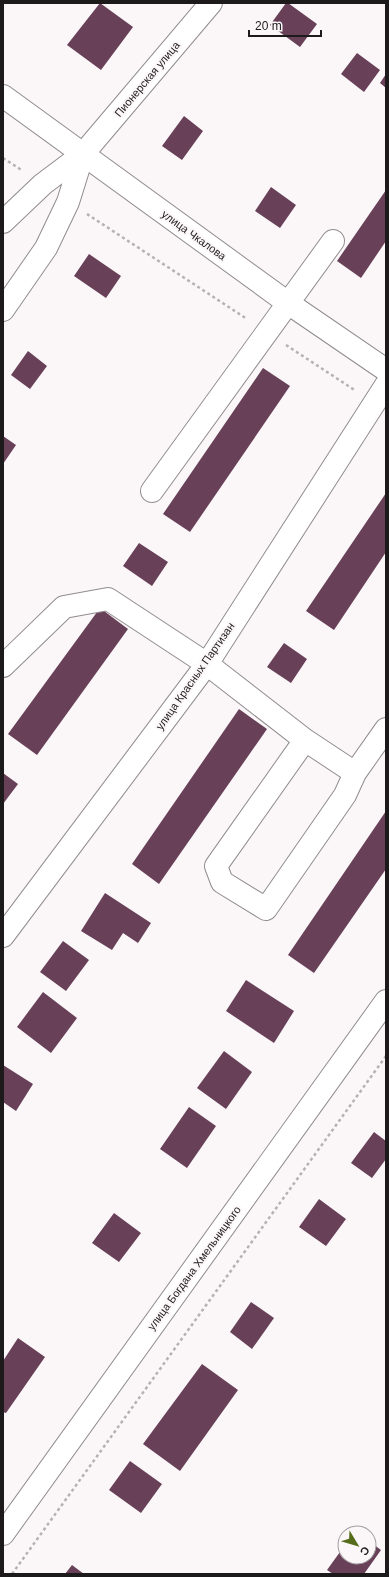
<svg xmlns="http://www.w3.org/2000/svg" width="389" height="1577" viewBox="0 0 389 1577" font-family="Arial,sans-serif">
  <style>
    .building { fill: #684159 }
    .lines { fill: none; stroke-linecap: round; stroke-linejoin: round }
    .minor-casing { stroke: #918c8f; stroke-width: 24 }
    .path { stroke: #b6b1b3; stroke-width: 2.5; stroke-dasharray: 3 3; stroke-linecap: butt }
    .minor { stroke: #fff; stroke-width: 22 }
    .labels { text-anchor: middle; stroke-width: 4; stroke-linejoin: round; paint-order: stroke }
    .street-label { font-size: 11px; fill: #1c1a1b; stroke: #fbf6f8 }
  </style>
  <rect width="100%" height="100%" fill="#fbf6f8"/>
  <path class="building" d="M100,3L133,27L101,70L67,45Z
    M286,3H288L317,24L300,47L270,25Z
    M357,53L380,70L364,92L341,74Z
    M386,74V88L380,83Z
    M184,116L203,131L182,160L162,146Z
    M271,187L296,205L280,228L255,211Z
    M386,190V241L361,278L337,261Z
    M89,254L121,276L106,298L74,276Z
    M28,351L47,366L30,389L11,375Z
    M263,368L290,386L190,532L163,514Z
    M3,436L16,445L3,464Z
    M386,493V552L334,630L306,611Z
    M139,543L168,562L152,586L123,566Z
    M100,608L128,629L37,755L8,734Z
    M284,643L307,659L291,683L267,667Z
    M239,709L267,729L159,884L132,864Z
    M3,773L18,784L3,804Z
    M386,811V869L314,973L288,955Z
    M105,893L151,923L138,943L123,933L112,950L81,931Z
    M63,941L89,960L66,991L40,972Z
    M246,980L294,1011L274,1043L226,1011Z
    M43,992L77,1018L51,1053L17,1027Z
    M224,1051L252,1072L226,1109L197,1088Z
    M3,1065L33,1084L16,1111L3,1102Z
    M189,1107L216,1126L187,1168L160,1149Z
    M374,1132L386,1141V1159L372,1178L351,1163Z
    M319,1199L346,1219L326,1246L299,1227Z
    M114,1213L141,1233L119,1262L92,1243Z
    M251,1302L274,1318L252,1349L230,1332Z
    M18,1338L45,1357L6,1413L3,1412V1361Z
    M202,1364L238,1390L180,1471L143,1444Z
    M130,1461L162,1484L141,1513L109,1490Z
    M369,1541L381,1550L364,1574H333L327,1570L345,1545V1557H369Z
    M72,1565L84,1574H65Z"/>
  <g class="lines">
    <defs>
      <path id="minor" d="M3,96L288,303L386,370
        M3,222L43,184L83,154L211,3
        M3,310L46,248L68,202L83,154
        M152,491L333,241
        M3,666L64,607L108,599L207,664L305,740L355,773
        M305,740L216,866L222,882L266,909L345,795L355,773L386,729
        M3,936L207,664L386,385
        M3,1534L386,1001"/>
    </defs>
    <use href="#minor" class="minor-casing"/>
    <path class="path" d="M3,158L23,171
      M87,214L247,319
      M286,345L356,391
      M12,1574L386,1056"/>
    <use href="#minor" class="minor"/>
  </g>
  <g class="labels">
    <g class="street-label">
      <text transform="translate(147 79) rotate(-50)" y="4">Пионерская улица</text>
      <text transform="translate(194 235) rotate(36)" y="4">улица Чкалова</text>
      <text transform="translate(195 676) rotate(-55)" y="4">улица Красных Партизан</text>
      <text transform="translate(194 1268) rotate(-54)" y="4">улица Богдана Хмельницкого</text>
    </g>
  </g>
  <rect width="389" height="1577" fill="none" stroke="#1c1a1b" stroke-width="8"/>
  <g transform="translate(357 1545) rotate(128)"><circle r="19" fill="#fbf6f8" stroke="#a29ea0"/>
  <path d="M0-3L7 15L0 10L-7 15Z" fill="#556c1b"/>
  <text y="-6" font-size="11" font-weight="bold" text-anchor="middle" fill="#1c1a1b">С</text>
  </g>
  <path d="M249 30v6h72v-6" fill="none" stroke="#1c1a1b" stroke-width="2"/>
  <text x="255" y="30" font-size="12" fill="#1c1a1b" stroke="#fbf6f8" stroke-width="3" paint-order="stroke">20 m</text>
</svg>
